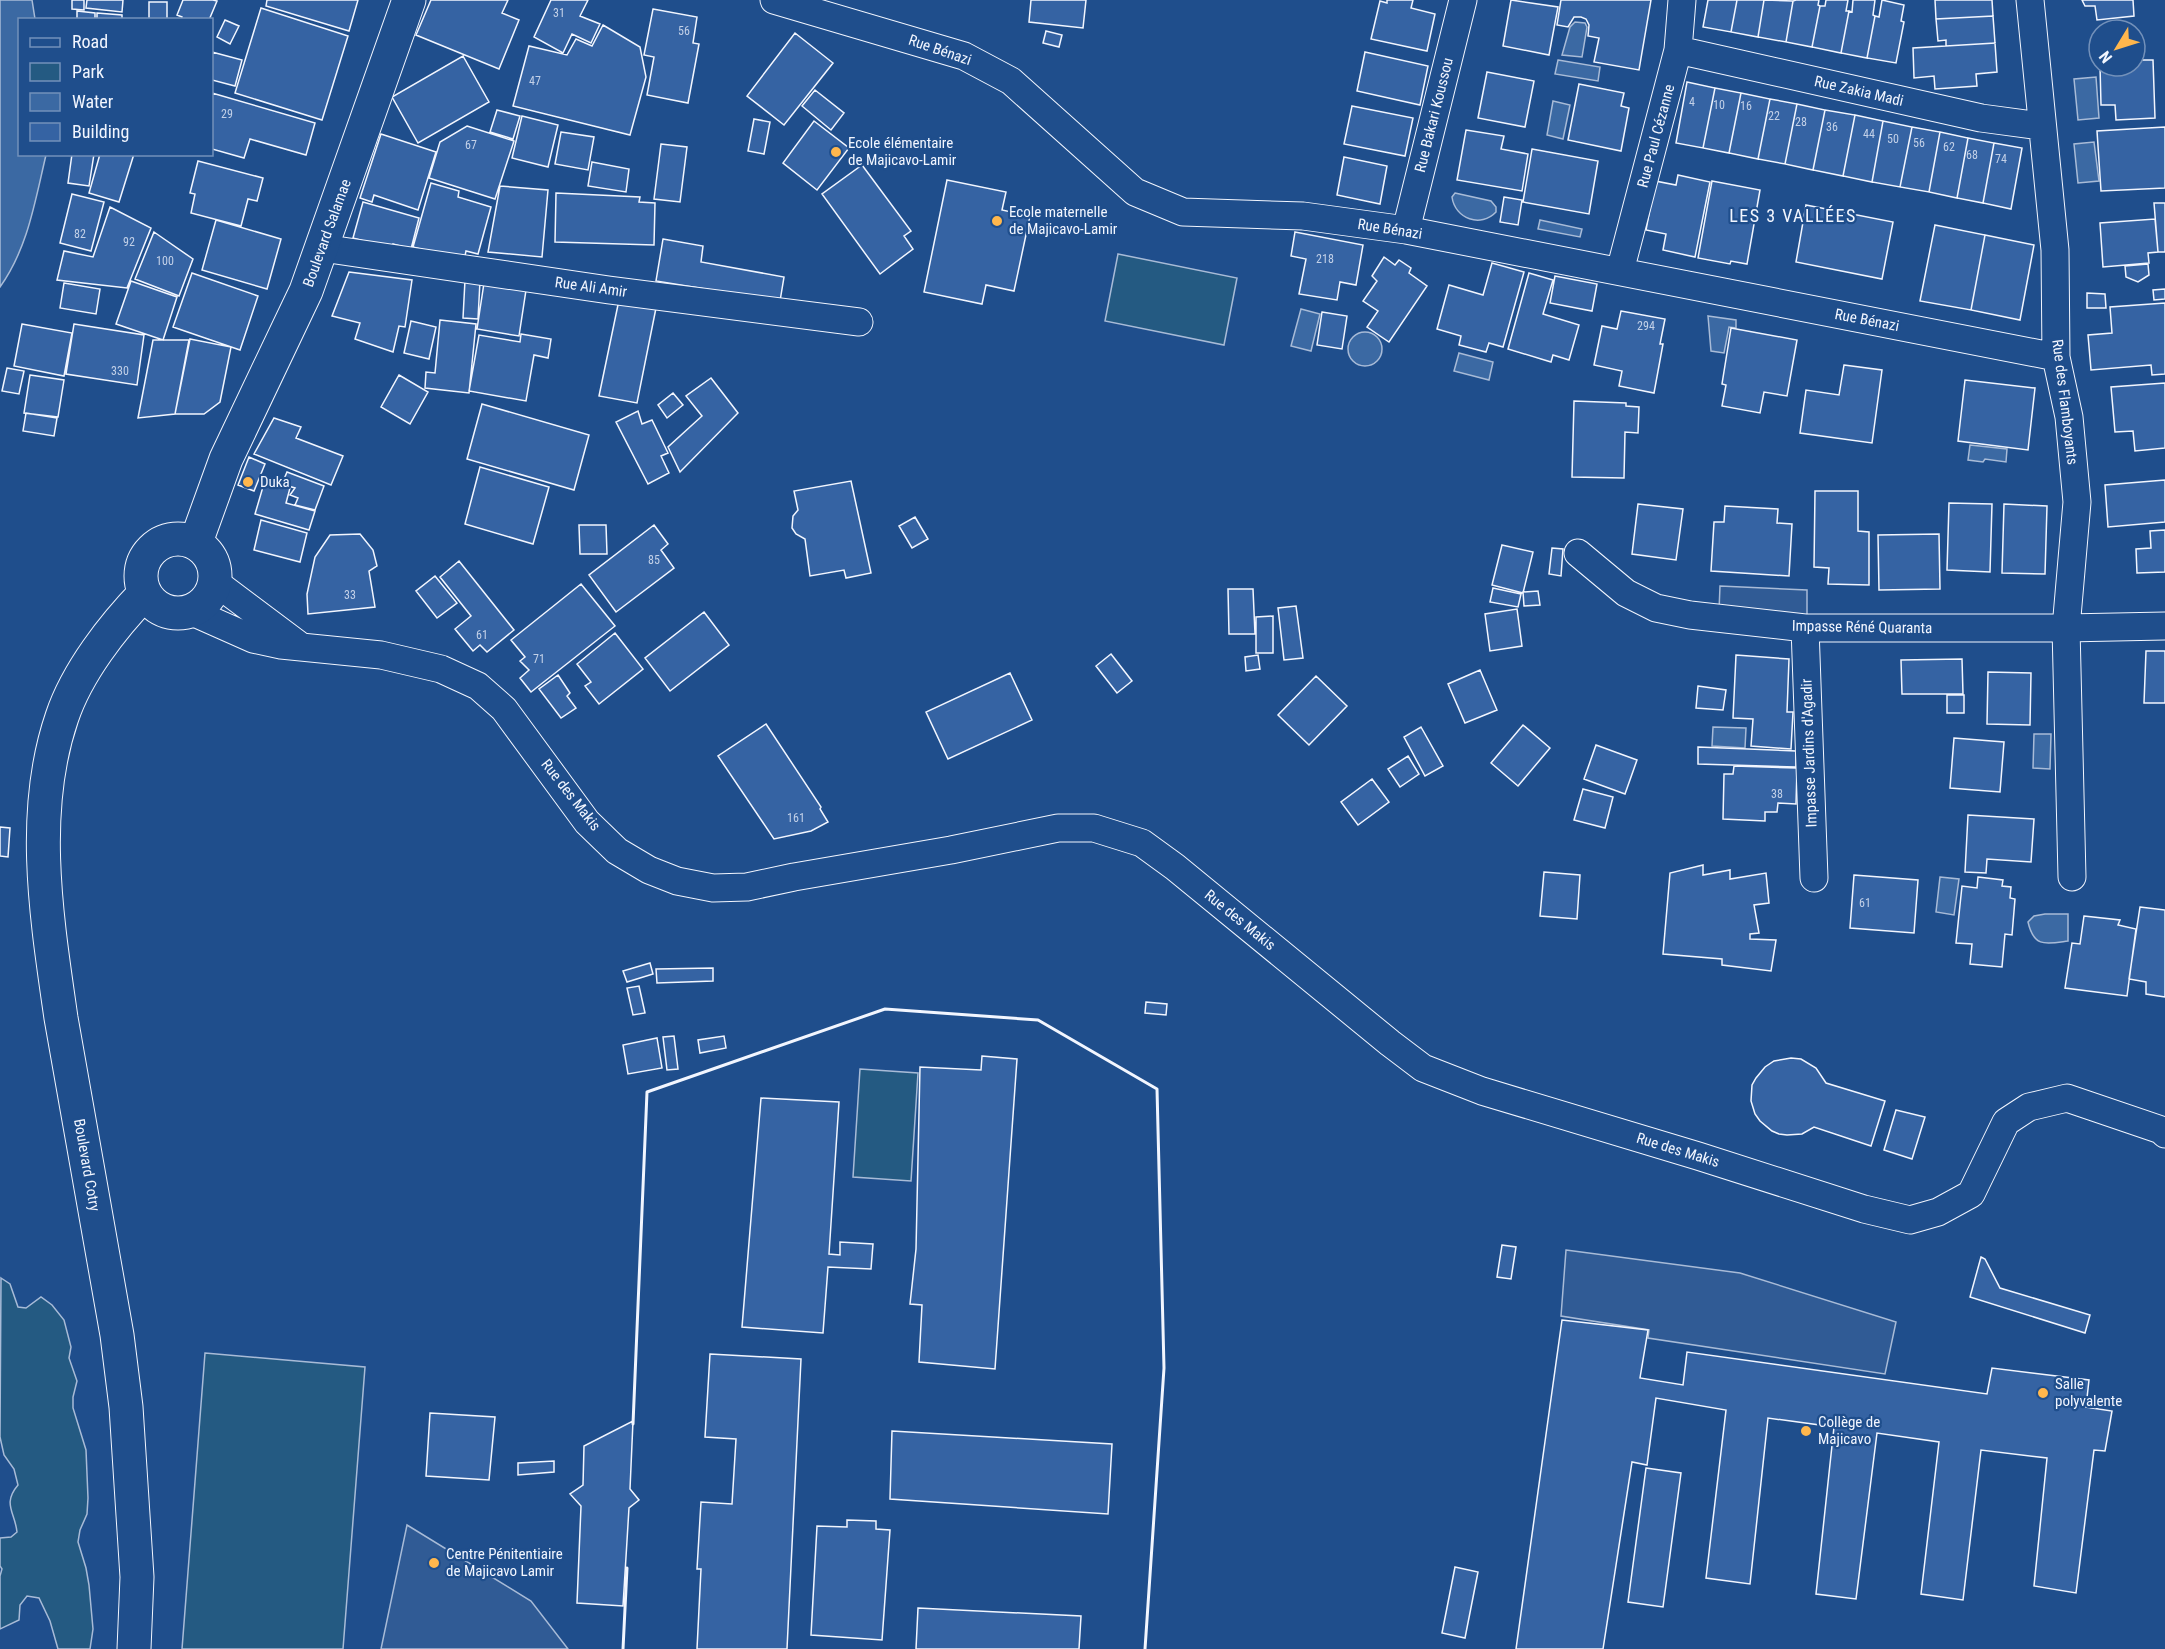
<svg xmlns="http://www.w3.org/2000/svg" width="2165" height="1649" viewBox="0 0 2165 1649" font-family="'Roboto Condensed',sans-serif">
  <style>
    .green { fill: #245a82; stroke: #a8bbd7; stroke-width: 1.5 }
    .parking { fill: #305b95; stroke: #a8bbd7; stroke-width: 1.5 }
    .water { fill: #3b69a3; stroke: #a8bbd7; stroke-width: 1.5 }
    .building { fill: #3563a3; stroke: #f2f6ff; stroke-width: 1.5 }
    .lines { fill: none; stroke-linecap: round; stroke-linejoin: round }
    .street-casing { stroke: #f2f6ff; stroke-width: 29 }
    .primary-casing { stroke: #f2f6ff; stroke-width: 35 }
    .street { stroke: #1f4e8c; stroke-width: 27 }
    .primary { stroke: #1f4e8c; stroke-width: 33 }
    .wall { stroke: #f2f6ff; stroke-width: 3 }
    .poi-dot { fill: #ffb74d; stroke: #1f4e8c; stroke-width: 2 }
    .labels { text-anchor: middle; stroke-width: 4.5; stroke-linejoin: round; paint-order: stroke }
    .number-label { font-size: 12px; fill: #c3d1e8 }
    .street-label { font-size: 15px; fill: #f2f6ff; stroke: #1f4e8c }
    .poi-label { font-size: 15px; fill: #f2f6ff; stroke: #1f4e8c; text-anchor: start }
    .quarter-label { font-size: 18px; letter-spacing: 1.5px; fill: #f2f6ff; stroke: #1f4e8c }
  </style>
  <rect width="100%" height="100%" fill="#1f4e8c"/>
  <path class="green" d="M1118,254L1237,278L1224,345L1105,321Z
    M860,1069L918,1073L911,1181L853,1177Z
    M1,1278L10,1284L18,1307L26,1308L41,1297L52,1305L64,1320L71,1347L69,1358L77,1381L73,1397V1408L86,1450L88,1498L87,1514L80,1530L78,1542L86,1568L89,1585L93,1629L90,1649H58L50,1621L39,1598L27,1596L20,1605L19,1620L0,1629V1576L2,1569L0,1566V1538L11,1537L17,1532C15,1512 2,1504 18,1485L14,1469L4,1455L0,1437Z
    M205,1353L365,1367L343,1649H182Z"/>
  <path class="parking" d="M1720,586L1807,590V615L1719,611Z
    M1566,1250L1740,1273L1896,1322L1885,1374L1648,1338L1649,1330L1561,1316Z
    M407,1525L531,1601L568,1649H381Z"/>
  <path class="water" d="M0,0H32L35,19L20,20V154L46,155C35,201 28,248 0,287Z
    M1575,22L1585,23L1587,27L1582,57L1562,55L1570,27Z
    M1558,60L1600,67L1598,81L1555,74Z
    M2096,77L2099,118L2078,120L2074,79Z
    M1553,101L1570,105L1563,139L1547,135Z
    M2094,142L2099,181L2078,183L2074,144Z
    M1455,193L1491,201L1496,207V212C1481,228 1455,219 1452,197Z
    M1540,220L1582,229L1580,237L1538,229Z
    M1301,309L1320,314L1311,351L1291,346Z
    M1708,316L1736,320V328L1729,327L1724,353L1711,351Z
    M1348 349a17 17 0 1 1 34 0a17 17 0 1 1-34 0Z
    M1459,353L1493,362L1489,380L1454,371Z
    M1970,445L2007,449L2006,462L1985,459L1983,462L1968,460Z
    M1713,727L1746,728L1745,748L1712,746Z
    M2034,734H2051L2050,769L2033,768Z
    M1940,877L1959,879L1954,915L1936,912Z
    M2045,914H2068V941C2046,944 2034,948 2028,922L2034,916Z"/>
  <path class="building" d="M72,0H84V10L72,9Z
    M87,0H123L122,12L86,8Z
    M183,0H213L217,1L209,20H181L182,17L177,15Z
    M267,0H358L349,31L266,6Z
    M431,0H508L502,13L519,20L499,69L416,35Z
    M551,0H588L580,16L600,24L591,43L572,34L563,53L534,37Z
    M1031,0H1086L1083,28L1029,22Z
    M1387,0H1413L1411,8L1435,14L1427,51L1371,39L1380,1L1387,3Z
    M1511,0L1558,7L1549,55L1503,46Z
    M1561,0H1651L1639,70L1594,62L1599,38L1588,36L1589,25L1586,19L1581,17H1574L1568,27L1557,25Z
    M1708,0H1737L1731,32L1703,27Z
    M1737,0H1764L1758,37L1731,32Z
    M1764,0L1793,1L1786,42L1758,37Z
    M1796,0H1819L1818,5L1820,6L1812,47L1786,42L1793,1Z
    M1826,0H1848L1846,11H1849L1841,53L1812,47L1820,6H1825Z
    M1853,0H1875L1873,15L1875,16L1867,58L1841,53L1849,11L1852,12Z
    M1882,0L1904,5L1901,21L1904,22L1896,63L1867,58L1875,16L1879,17Z
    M1935,0H1992L1993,16L1936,19Z
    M2082,0H2133L2134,16L2097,20L2095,6H2085Z
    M149,2H167V20H149Z
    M261,8L348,36L322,120L235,93Z
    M653,9L697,17L693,43L699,44L688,103L647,95L654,57L644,55Z
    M77,11L95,13V20H77Z
    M97,13L122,15V20H97Z
    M1993,16L1995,43L1946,46V40L1938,41L1936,19Z
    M225,20L239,26L230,44L217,37Z
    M603,25L640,47L646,77L630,135L513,106L529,46L567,55L576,39L592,46Z
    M1046,31L1062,35L1059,47L1043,43Z
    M795,33L833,63L784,125L747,96Z
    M1995,43L1997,72L1976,74L1977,86L1935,89L1934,76L1914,78L1913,48Z
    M212,52L242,60L235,86L212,80Z
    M1365,52L1428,66L1420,105L1357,91Z
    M463,56L489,102L418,143L392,97Z
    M2135,60H2153L2155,118L2116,120L2115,105H2101L2100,66H2135Z
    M1487,72L1534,81L1525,127L1478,118Z
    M1687,82L1715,88L1703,148L1676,143Z
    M1579,84L1624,93L1621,106L1629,108L1621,151L1568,140Z
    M1715,88L1741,93L1729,153L1703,148Z
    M815,90L844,113L831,130L802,106Z
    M212,93L315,123L306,155L250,139L244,158L212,149Z
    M1741,93L1770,99L1758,159L1729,153Z
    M1770,99L1797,104L1785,164L1758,159Z
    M1797,104L1825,110L1813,170L1785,164Z
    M1352,106L1413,118L1405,156L1344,144Z
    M497,110L520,116L513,139L490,132Z
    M1825,110L1855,115L1843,176L1813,170Z
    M1855,115L1883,121L1872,182L1843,176Z
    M522,116L558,125L548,167L512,158Z
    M754,119L770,122L764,154L748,151Z
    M814,121L849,148L817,190L783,163Z
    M1883,121L1912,127L1900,187L1872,182Z
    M467,126L514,141L495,199L429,178L440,142Z
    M1912,127L1940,132L1929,192L1900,187Z
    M2165,127V188L2101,191L2097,131Z
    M1466,130L1504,136L1501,149L1528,154L1522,191L1457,180Z
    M561,132L594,137L588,170L555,164Z
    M1940,132L1968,138L1957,198L1929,192Z
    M381,134L436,152L418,210L374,195L372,202L360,198Z
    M1968,138L1994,143L1983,203L1957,198Z
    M1994,143L2022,148L2011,209L1983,203Z
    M661,144L687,147L680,202L654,199Z
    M1532,149L1598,161L1589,214L1523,202Z
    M72,154H94L89,186L68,183Z
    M100,154H134L119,202L89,193Z
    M1344,157L1387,166L1380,204L1337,195Z
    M198,161L263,178L257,201L248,199L241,226L191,213L195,194L190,193Z
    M592,162L629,169L626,192L588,186Z
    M862,165L911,231L904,236L913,249L880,274L822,194Z
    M1678,175L1710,182L1695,257L1663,250L1666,234L1646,230L1655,181L1676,185Z
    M947,180L1006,192L1002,210L1030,216L1014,291L986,285L982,304L924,292Z
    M1712,181L1760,190L1747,264L1731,261L1730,264L1698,258Z
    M431,183L459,191L458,197L491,207L478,254L466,251L464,261L413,247Z
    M500,186L548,190L542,257L488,252Z
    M556,193L640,197L639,202L655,203L654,245L555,242Z
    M72,194L104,202L91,251L60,243Z
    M1504,197L1522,200L1518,225L1500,222Z
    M363,202L419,218L411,249L393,244L392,249L353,238Z
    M2154,203H2165V252H2158Z
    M1806,205L1893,222L1882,279L1796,262Z
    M110,207L151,228L127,288L57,280L64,251L93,257Z
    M2155,219L2158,252L2148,253L2149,263L2103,267L2100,223Z
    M216,220L281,239L267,289L202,270Z
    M1935,225L1985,235L1971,310L1920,301Z
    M154,232L193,259L179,296L135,279Z
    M1295,232L1363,245L1356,285L1340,282L1337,300L1299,294L1306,259L1291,256Z
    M1985,235L2034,245L2020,320L1971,310Z
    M663,239L703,246L701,262L784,277L780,301L656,281Z
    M1384,257L1395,265L1399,260L1411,268L1409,273L1427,286L1389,342L1367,327L1378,311L1363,301L1377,281L1372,276Z
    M1492,263L1524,272L1503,347L1489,343L1486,352L1459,345L1461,336L1437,329L1449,285L1483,295Z
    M2148,264L2149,275L2138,282L2126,277L2125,266Z
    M349,272L412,280L405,327L399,326L393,352L355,339L360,323L332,316Z
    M192,273L258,296L240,350L173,327Z
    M1529,273L1553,280L1543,314L1579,325L1569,360L1553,355L1551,362L1508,349Z
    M1555,276L1597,284L1592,311L1550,303Z
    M465,280L480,281L478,319L463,318Z
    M131,281L177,297L163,340L116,324Z
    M64,283L100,289L96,314L60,308Z
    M484,283L526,290L519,336L477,329Z
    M2165,289V299L2154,300L2153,290Z
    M2087,293L2105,294L2106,308H2087Z
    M619,300L656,308L637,403L599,396Z
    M2165,303V374L2152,375L2151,365L2091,370L2088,335L2112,333L2110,307Z
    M1621,311L1665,319L1660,344H1663L1654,393L1619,386L1622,371L1594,365L1602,326L1617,329Z
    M1322,312L1347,316L1342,349L1317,345Z
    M440,320L476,324L469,393L425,388L426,372L435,373Z
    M411,321L436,327L429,359L404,353Z
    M22,324L72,333L64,376L14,366Z
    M74,324L144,335L137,385L66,374Z
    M1731,328L1797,340L1787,396L1764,392L1760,413L1722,406L1726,385L1722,384Z
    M521,334L551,339L548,358L534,355L526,401L469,391L479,335L520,342Z
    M190,339L231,347L220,402L204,414H175Z
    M153,340H189L175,414L138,418Z
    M1844,365L1882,370L1872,443L1800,433L1806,390L1839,395Z
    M7,368L24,371L19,394L2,391Z
    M30,375L64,380L58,417L24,413Z
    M399,375L428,392L410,424L381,407Z
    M711,378L738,413L680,472L668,447L702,416L686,396Z
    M1965,380L2035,388L2028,450L1958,441Z
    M2165,383V448L2135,451L2133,431L2115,432L2111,387Z
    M673,393L683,405L667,418L658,405Z
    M1574,401L1626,403V406L1639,407L1638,433L1625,432L1624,478L1572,477Z
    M482,404L589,435L574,490L467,459Z
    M638,411L642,424L652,420L668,453L661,456L669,473L648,484L616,422Z
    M26,413L57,418L54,436L23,431Z
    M274,418L301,427L296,438L343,456L331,485L254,454Z
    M249,457L265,464L254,491L238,485Z
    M480,467L549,487L533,544L465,524Z
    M287,472L324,486L315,510L295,505L298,498L290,495L295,488L282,484Z
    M265,480L290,488L286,503L315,511L309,530L255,514Z
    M2165,480V522L2108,527L2105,485Z
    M851,481L871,573L846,578L844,570L810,576L805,539L796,534L792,528L793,516L798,510L794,491Z
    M1815,491H1858V531L1869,532V585L1828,584L1829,568L1814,567Z
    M1949,503L1992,504L1990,572L1947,570Z
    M1638,504L1683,509L1676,560L1632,554Z
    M2004,504L2047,506L2045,574L2002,573Z
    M1725,506L1778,509L1777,523L1792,524L1789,576L1711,571L1714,522H1724Z
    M915,517L928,539L912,548L899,526Z
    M261,520L307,533L300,562L254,550Z
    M579,525H606L607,554H580Z
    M654,525L668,544L661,550L674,568L616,612L589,575Z
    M2165,530V572L2137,573L2136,549L2151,548L2150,531Z
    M360,534L373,550L377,566L369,571L375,607L308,614L307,594L315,557L330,535Z
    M1939,534L1940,589L1879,590L1878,535Z
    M1502,545L1533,552L1523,593L1492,585Z
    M1552,548L1563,549L1561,576L1549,574Z
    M459,561L514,630L487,652L480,645L473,651L455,629L471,616L440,577Z
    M435,576L457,603L437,618L416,591Z
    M581,584L615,626L531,692L520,678L529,670L520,661L525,657L511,640Z
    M1493,588L1521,594L1518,607L1490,602Z
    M1228,589H1253L1255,634H1229Z
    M1538,591L1540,605L1524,606L1523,592Z
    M1296,606L1303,658L1284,660L1278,608Z
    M1517,609L1522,646L1490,651L1485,614Z
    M704,612L729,645L670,691L645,658Z
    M1273,616V653H1256V617Z
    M615,633L643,669L599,704L585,686L591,682L577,664Z
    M2146,651H2165V703H2144Z
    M1111,654L1132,681L1117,693L1096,666Z
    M1258,655L1260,669L1246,671L1245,657Z
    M1736,655L1789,659L1787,712H1793L1791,749L1751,746L1753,719L1733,718Z
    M1962,659L1963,694H1902L1901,660Z
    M1480,670L1497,710L1465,723L1448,684Z
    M1988,672L2031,673L2030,725L1987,724Z
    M1010,673L1032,720L948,759L926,712Z
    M558,675L570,693L567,696L576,708L561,718L539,689Z
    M1316,676L1347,706L1309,745L1278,715Z
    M1698,686L1726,690L1723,710L1696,708Z
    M1947,695H1964V713H1947Z
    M766,724L821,807L820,809L828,822L811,831L774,839L718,756Z
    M1523,725L1550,748L1518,786L1491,763Z
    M1421,727L1443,766L1425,776L1404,737Z
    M1954,738L2004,742L2000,792L1950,788Z
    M1596,745L1637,760L1625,794L1584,779Z
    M1698,747L1796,751V767L1698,764Z
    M1408,756L1419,774L1400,787L1388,769Z
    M1734,766L1797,768L1796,804L1778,803L1777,812H1765V821L1723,819L1724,774H1733Z
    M1372,779L1389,802L1358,825L1341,802Z
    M1583,789L1613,797L1605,828L1574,820Z
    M1968,815L2034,819L2031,862L1987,859L1986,873L1965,872Z
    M0,827L10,828L8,857L0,856Z
    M1703,865V875L1730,870V879L1766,873L1769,903L1754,905L1759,933L1750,934V939L1776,940L1771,971L1722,965V959L1663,954L1670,873Z
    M1544,872L1580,875L1577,919L1540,916Z
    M1854,875L1918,880L1914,933L1850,928Z
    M1978,877L2003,880L2002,886L2011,887L2010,898L2015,899L2012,935L2005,934L2002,967L1970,964L1972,944L1956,943L1962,886L1977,888Z
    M2140,907L2165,910V997L2146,994V982L2129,979Z
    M2084,916L2120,920L2118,925L2136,929L2127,996L2065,988L2072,943L2080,944Z
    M650,963L653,974L627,982L623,971Z
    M713,968V981L657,983L656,969Z
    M639,986L645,1013L633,1015L627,988Z
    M1146,1002L1167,1004L1166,1015L1145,1013Z
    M674,1036L678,1069L667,1070L663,1037Z
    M724,1036L726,1048L700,1053L698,1040Z
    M657,1038L662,1068L628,1074L623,1045Z
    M982,1056L1017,1059L995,1369L919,1362L922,1305L910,1304L916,1249L920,1067L981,1070Z
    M1791,1058L1801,1059L1816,1068L1826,1083L1885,1101L1871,1146L1814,1127L1802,1134L1787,1135L1779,1134L1772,1131L1760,1121L1755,1114L1751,1101L1752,1085L1756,1078L1765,1067L1774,1061Z
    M761,1098L839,1102L829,1254L840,1255V1242L873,1244L871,1269L828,1267L823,1333L742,1327Z
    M1896,1110L1925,1117L1912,1159L1884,1150Z
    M1502,1245L1516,1247L1511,1279L1497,1277Z
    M1981,1257L1985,1259L2000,1288L2090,1315L2085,1333L1970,1297Z
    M1562,1320L1648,1330L1640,1378L1683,1385L1687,1352L1987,1394L1992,1368L2089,1380L2086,1407L2112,1411L2105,1451L2094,1450L2076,1593L2034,1586L2047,1458L1981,1450L1963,1600L1921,1594L1939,1442L1877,1433L1856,1599L1816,1594L1834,1427L1768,1418L1750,1584L1706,1578L1726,1410L1656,1398L1647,1465L1632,1462L1603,1649H1516Z
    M710,1354L801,1359L787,1649H697L701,1569H697L701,1502L732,1504L736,1439L705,1437Z
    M430,1413L495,1417L489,1480L426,1476Z
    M633,1421L630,1489L639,1500L629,1508L623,1606L577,1603L581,1506L570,1494L583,1485L584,1446Z
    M892,1431L1112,1444L1108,1514L890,1499Z
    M554,1461V1472L518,1475V1463Z
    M1646,1468L1681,1473L1663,1607L1628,1602Z
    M847,1520L876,1521V1529L890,1530L882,1640L811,1635L817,1526L847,1527Z
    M1455,1567L1478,1572L1465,1638L1442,1633Z
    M918,1608L1081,1616L1079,1649H916Z"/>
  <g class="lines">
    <defs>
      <path id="street" d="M774,0L964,56L1011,81L1135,192L1183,212L1303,216L1406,230L2056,357
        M2030,0L2055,250L2056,357L2069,417L2077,502L2066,628L2072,877
        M1678,50L1981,118L2041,126
        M1406,230L1463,0
        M322,248L609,290L859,322
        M1620,271L1678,50L1682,0
        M1578,553L1626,593L1656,608L1690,615L1805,628H2066L2165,626
        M215,582L299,645
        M190,611L253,639L281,645L381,655L441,669L478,686L504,709L587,822L617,851L649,870L677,881L713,888L747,887L794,877L951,850L1058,828H1094L1142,843L1175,867L1390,1043L1423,1068L1482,1091L1698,1156L1864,1209L1910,1220L1938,1212L1971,1194L2006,1122L2029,1107L2067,1098L2161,1130L2165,1134
        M1805,628L1814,878"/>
      <path id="primary" d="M141 576a37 37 0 1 1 74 0a37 37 0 1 1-74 0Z
        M196,542L226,459L306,291L409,0
        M134,1649L137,1577L126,1407L117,1335L61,1018C47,920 29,813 62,717C77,672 113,626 145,593"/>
    </defs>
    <use href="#street" class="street-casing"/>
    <use href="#primary" class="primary-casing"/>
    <use href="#street" class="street"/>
    <use href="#primary" class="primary"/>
    <path class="wall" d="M633,1424L647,1092L885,1009L1038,1020L1157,1089L1164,1368L1145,1649
      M623,1649L627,1568"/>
  </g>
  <g class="poi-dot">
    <circle cx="836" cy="152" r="6"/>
    <circle cx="997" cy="221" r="6"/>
    <circle cx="248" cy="482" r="6"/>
    <circle cx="2043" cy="1393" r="6"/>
    <circle cx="1806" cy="1431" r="6"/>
    <circle cx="434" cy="1563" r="6"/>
  </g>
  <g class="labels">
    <g class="number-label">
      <text x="559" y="17">31</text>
      <text x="684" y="35">56</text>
      <text x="535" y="85">47</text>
      <text x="1692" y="106">4</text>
      <text x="1719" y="109">10</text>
      <text x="1746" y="110">16</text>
      <text x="227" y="118">29</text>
      <text x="1774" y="120">22</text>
      <text x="1801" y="126">28</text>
      <text x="1832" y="131">36</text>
      <text x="1869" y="138">44</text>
      <text x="1893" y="143">50</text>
      <text x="1919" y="147">56</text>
      <text x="471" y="149">67</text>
      <text x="1949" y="151">62</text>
      <text x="1972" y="159">68</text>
      <text x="2001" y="163">74</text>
      <text x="80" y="238">82</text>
      <text x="129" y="246">92</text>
      <text x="1325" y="263">218</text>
      <text x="165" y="265">100</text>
      <text x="1646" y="330">294</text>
      <text x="120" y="375">330</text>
      <text x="654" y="564">85</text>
      <text x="350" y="599">33</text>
      <text x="482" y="639">61</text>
      <text x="539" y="663">71</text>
      <text x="1777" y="798">38</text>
      <text x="796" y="822">161</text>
      <text x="1865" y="907">61</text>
    </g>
    <g class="street-label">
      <text transform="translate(940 50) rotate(19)" y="5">Rue Bénazi</text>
      <text transform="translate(1859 91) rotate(13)" y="5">Rue Zakia Madi</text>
      <text transform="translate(1434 115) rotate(-76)" y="5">Rue Bakari Koussou</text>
      <text transform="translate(1656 136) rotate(-75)" y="5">Rue Paul Cézanne</text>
      <text transform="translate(1390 229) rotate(9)" y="5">Rue Bénazi</text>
      <text transform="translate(327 233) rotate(-70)" y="5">Boulevard Salamae</text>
      <text transform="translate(591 287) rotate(8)" y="5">Rue Ali Amir</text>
      <text transform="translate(1867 320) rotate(11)" y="5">Rue Bénazi</text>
      <text transform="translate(2065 402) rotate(83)" y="5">Rue des Flamboyants</text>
      <text transform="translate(1862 627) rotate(1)" y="5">Impasse Réné Quaranta</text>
      <text transform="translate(1809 753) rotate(-92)" y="5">Impasse Jardins d'Agadir</text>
      <text transform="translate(571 795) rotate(52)" y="5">Rue des Makis</text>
      <text transform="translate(1240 920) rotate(39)" y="5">Rue des Makis</text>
      <text transform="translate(1678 1150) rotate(17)" y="5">Rue des Makis</text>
      <text transform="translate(87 1165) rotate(80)" y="5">Boulevard Cotry</text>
    </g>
    <g class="poi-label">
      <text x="848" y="148">Ecole élémentaire<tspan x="848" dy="17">de Majicavo-Lamir</tspan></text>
      <text x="1009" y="217">Ecole maternelle<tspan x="1009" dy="17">de Majicavo-Lamir</tspan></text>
      <text x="260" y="487">Duka</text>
      <text x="2055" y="1389">Salle<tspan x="2055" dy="17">polyvalente</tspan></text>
      <text x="1818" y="1427">Collège de<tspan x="1818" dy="17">Majicavo</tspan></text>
      <text x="446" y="1559">Centre Pénitentiaire<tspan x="446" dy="17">de Majicavo Lamir</tspan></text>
    </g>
    <g class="quarter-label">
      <text x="1793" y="222">LES 3 VALLÉES</text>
    </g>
  </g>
  <rect x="18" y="18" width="195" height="138" fill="#1f4e8c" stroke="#7391ba" stroke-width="1.5"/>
  <rect x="30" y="38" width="30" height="9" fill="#1f4e8c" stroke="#7391ba" stroke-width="1.5"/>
  <text x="72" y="48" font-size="18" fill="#f2f6ff">Road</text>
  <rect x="30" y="63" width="30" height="18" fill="#245a82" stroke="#7391ba" stroke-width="1.5"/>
  <text x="72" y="78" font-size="18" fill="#f2f6ff">Park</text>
  <rect x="30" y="93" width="30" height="18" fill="#3b69a3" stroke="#7391ba" stroke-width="1.5"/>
  <text x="72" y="108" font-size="18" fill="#f2f6ff">Water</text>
  <rect x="30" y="123" width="30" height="18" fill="#3563a3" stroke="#7391ba" stroke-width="1.5"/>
  <text x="72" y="138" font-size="18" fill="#f2f6ff">Building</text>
  <g transform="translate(2117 48) rotate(232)"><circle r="28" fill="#1f4e8c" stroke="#7391ba" stroke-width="1.5"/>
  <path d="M0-4.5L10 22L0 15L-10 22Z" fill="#ffb74d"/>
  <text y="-9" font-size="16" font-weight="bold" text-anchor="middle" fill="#f2f6ff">N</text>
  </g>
</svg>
